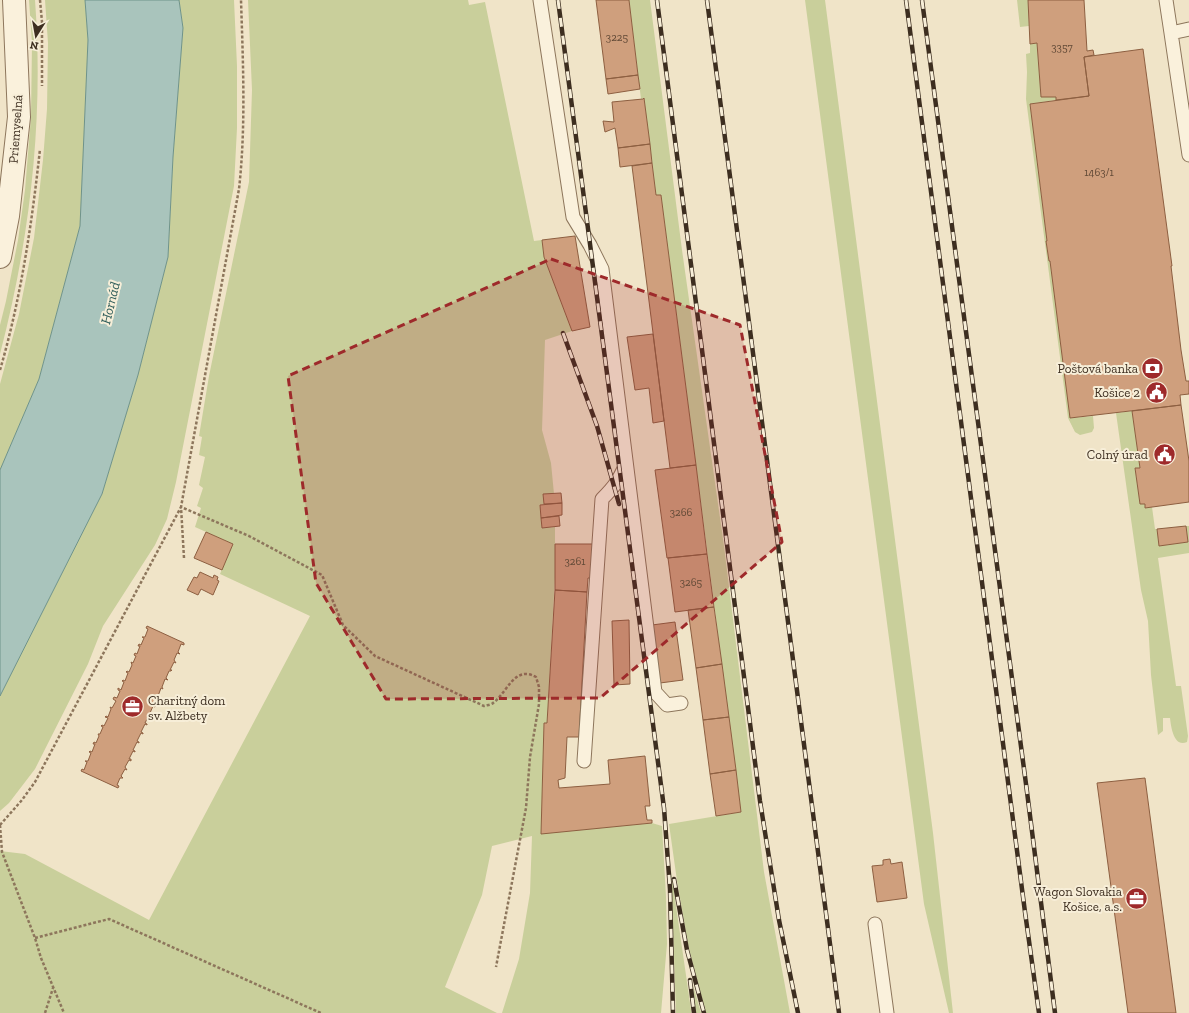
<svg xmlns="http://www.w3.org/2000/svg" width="1189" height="1013" viewBox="0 0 1189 1013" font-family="'Zilla Slab',serif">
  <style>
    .green { fill: #c9cf9b }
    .water { fill: #a9c4bc; stroke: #6f938a }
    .building { fill: #cf9f7d; stroke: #8d5f41 }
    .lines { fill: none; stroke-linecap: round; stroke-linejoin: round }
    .lane-casing { stroke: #8d765c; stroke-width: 15 }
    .street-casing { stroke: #8d765c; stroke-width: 24 }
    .path { stroke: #8d765c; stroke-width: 2.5; stroke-dasharray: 3 2; stroke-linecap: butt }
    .lane { stroke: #faf1dc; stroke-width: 13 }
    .street { stroke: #faf1dc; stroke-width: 22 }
    .rail-casing { stroke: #3d2e20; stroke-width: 4.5 }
    .rail { stroke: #f7eed8; stroke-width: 3; stroke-dasharray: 9; stroke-linecap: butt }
    .marked { fill: #9e2a2b; fill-opacity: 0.2; stroke: #9e2a2b; stroke-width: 3; stroke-dasharray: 8 5; stroke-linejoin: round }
    .labels { text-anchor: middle; stroke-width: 4; stroke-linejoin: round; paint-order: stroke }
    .number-label { font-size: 11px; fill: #624a37 }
    .street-label { font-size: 13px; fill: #3d2e20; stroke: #f7eed8 }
    .poi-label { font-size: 13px; fill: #3d2e20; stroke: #f7eed8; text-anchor: end }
    .water-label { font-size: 14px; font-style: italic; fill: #2f5d5a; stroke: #f7eed8 }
  </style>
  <rect width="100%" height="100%" fill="#f0e4c8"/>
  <path class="green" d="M29,0H35C44,119 30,239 0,354V325L6,301L18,240L25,190L31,117L32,43Z
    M45,0H85L88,40L80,226L39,379L0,470V384L19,314L34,238L43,160L47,109L48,43Z
    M179,0H234L237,66V128L234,186L176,482L167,519L155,545L103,626L88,664L35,769L9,803L0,811V696L102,494L138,375L168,257L173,157L183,28Z
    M248,0H468L469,5L485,2L534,241L542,240L544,257L572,331L545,340L542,430L551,463L554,494H543L544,504L540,505L542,528L555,527V577L547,723H544L541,833L652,823L662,826L666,897L667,944L661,1013H502L519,959L530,893L532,836L492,846L482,895L445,987L497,1013H0V851L25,854L149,920L310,616L220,574L233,544L195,527L201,508L197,506L203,488L199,485L205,457L199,455L202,437L199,436L209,376L249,182L252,90Z
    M629,0H650L682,250L724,546L764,872L790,1013H706L689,949L677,881L669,824L741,812L661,195H656L644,98L641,99Z
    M805,0H825L933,833L953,1013H949L924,904Z
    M1017,0H1028L1029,26L1020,27Z
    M1037,43L1041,97H1056V100L1030,104L1047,241H1046L1049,261H1050L1071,418L1093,416L1094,428L1092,432L1080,435L1075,432L1068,418L1026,99L1027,72L1026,54L1030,53V44Z
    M1132,411L1140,468H1135L1140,504H1145V508L1152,507L1155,529H1157L1159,546L1188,542L1186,526H1189V553L1158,558L1176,686H1181L1188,736L1187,742C1174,748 1171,727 1170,718H1163V731L1158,735L1151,675L1148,621L1141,590L1116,413Z
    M671,871L691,1010V1013H676Z
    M693,985L701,1013H696Z"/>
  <path class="water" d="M85,0H179L183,28L173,157L168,257L138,375L102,494L0,696V470L39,379L80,226L88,40Z"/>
  <path class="building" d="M596,0H629L638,75L606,79Z
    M1028,0H1084L1087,51L1093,50L1094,55L1084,57L1089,96L1056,100V97H1041L1037,43L1030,44Z
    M1143,49L1172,266H1171L1181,350L1186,381H1189V394L1180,395L1181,405L1070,418L1050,261H1049L1046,241H1047L1030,104L1089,96L1084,57Z
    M638,75L640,89L608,94L606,79Z
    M644,98L650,144L618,148L615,128L605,132L603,121L614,122L612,102L643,99Z
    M650,144L652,163L620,167L618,148Z
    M652,163L656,195H661L696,465L670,468L632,166Z
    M575,236L590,327L572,331L544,257L542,240Z
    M653,334L664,421L653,423L649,388L635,390L627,337Z
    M1181,405L1189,461V502L1145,508V504H1140L1135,468H1140L1132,411Z
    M696,465L707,554L667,558L655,470Z
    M561,493L562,503L544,504L543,494Z
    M562,503V515L541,518L540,505Z
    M559,516L560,526L542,528L541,518Z
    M1186,526L1188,542L1159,546L1157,529Z
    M206,532L233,544L222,570L194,558Z
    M555,544H595V578H588L587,592L555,590Z
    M707,554L714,607L675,612L668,558Z
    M200,572L213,578L214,575L218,577L217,580L219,581L213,595L201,589L198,595L187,590L194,577L197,578Z
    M555,590L587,592L579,737H567L565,778L558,780L559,788L610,784L608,760L645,756L650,806H645L647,820H652V823L541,834L544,723H547Z
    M714,607L722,664L696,668L688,610Z
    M629,620L630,684L614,685L612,621Z
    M675,622L683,680L660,683L652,625Z
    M147,626L184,643V645L181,644L178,652L180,654L177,653L174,660L176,663L174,662L170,670H172L171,671H169L166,678L168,680L165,679L162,687L163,689L161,688L158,696L160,697L159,698L157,697L154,705L156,706L155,707L153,706L150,713L152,715L151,716L149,715L145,723L147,724V725L145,724L141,732L143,733V734L141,733L137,741L139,742V743L137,742L133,750L135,751V752L133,751L129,759H131V761L129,760L125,767L127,770L125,769L121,776L123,778H120L117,785L119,786L118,788L81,771L82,769L84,770L87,762L85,761H88L91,753L89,752L90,751L92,752L95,744H93L94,742L96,743L99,736L98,734H100L103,727L101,726L102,725L104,726L108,718L105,717L106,716L108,717L111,709L110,707L112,708L116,701L113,699L114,697L117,698L120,691L118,690V688L121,690L124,682L122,681L123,680L125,681L128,673L126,672L127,671L129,672L132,665L131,662L133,663L136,656L134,655L135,653L137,654L140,646H138L139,644L141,645L144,638L142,637H145L148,629L146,628Z
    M722,664L729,717L703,720L696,668Z
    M729,717L736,770L710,774L703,720Z
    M736,770L741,812L716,816L710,774Z
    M1145,778L1176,1013H1128L1097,783Z
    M890,859L891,864L902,862L907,898L877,902L872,866L883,865V860Z"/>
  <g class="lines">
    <defs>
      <path id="lane" d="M540,0L573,217L590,245L602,269L655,692L667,705L681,703
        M1166,0L1171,33
        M1189,29L1171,33L1189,155
        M584,761L602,499C615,486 619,480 626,464
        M875,924L887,1013"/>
      <path id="street" d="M0,257L8,216L19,117L14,0"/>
    </defs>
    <use href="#lane" class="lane-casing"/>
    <use href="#street" class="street-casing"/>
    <path class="path" d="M40,0L42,22V86
      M0,370C21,298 32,223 40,149
      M184,558L181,507L239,189C246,126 243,63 241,0
      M0,825L22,800L35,782L181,507L249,536L322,575L343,625L375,656L484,706C487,705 491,705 493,703C508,692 514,665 536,677L539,687V704L530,757L526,808L496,967
      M0,825L2,852L35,938L41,958L64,1013
      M35,938L109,919L321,1013
      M45,1013L53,988"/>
    <use href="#lane" class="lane"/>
    <use href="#street" class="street"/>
    <defs>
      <path id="rail" d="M558,0L664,808L670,889L673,1013
        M657,0L760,801L779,920L798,1013
        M707,0L839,1013
        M906,0L1025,912L1039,1013
        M922,0L1026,784L1055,1013
        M563,333L597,426L619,504
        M674,879L687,950L704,1013
        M690,980L694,1013"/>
    </defs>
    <use href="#rail" class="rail-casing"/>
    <use href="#rail" class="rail"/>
  </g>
  <path class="marked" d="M551,259L740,325L782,542L600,698L386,699L316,583L288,376Z"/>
  <defs>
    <symbol id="bank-disc" viewBox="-11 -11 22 22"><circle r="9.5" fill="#9e2a2b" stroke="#f7eed8"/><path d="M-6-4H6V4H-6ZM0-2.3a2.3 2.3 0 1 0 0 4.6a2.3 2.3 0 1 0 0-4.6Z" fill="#fff"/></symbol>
    <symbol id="civic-disc" viewBox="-11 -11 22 22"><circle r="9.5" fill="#9e2a2b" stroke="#f7eed8"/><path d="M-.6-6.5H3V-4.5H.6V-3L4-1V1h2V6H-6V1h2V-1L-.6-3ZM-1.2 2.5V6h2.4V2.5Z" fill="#fff"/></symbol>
    <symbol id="office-disc" viewBox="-11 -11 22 22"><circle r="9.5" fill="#9e2a2b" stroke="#f7eed8"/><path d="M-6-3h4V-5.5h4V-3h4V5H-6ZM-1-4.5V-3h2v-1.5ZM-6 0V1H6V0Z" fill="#fff"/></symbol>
  </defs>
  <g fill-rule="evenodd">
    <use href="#bank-disc" x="1140" y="356" width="25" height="25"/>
    <use href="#civic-disc" x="1144" y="380" width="25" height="25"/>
    <use href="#civic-disc" x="1152" y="442" width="25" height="25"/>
    <use href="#office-disc" x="120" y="694" width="25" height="25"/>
    <use href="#office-disc" x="1124" y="886" width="25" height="25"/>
  </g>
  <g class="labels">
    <g class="number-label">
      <text x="617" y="41">3225</text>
      <text x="1062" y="51">3357</text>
      <text x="1099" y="176">1463/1</text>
      <text x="681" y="516">3266</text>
      <text x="575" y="565">3261</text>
      <text x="691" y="586">3265</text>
    </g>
    <g class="street-label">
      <text transform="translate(15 129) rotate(-86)" y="5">Priemyselná</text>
    </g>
    <g class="poi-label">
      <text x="1138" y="373">Poštová banka</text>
      <text x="1140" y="397">Košice 2</text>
      <text x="1148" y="459">Colný úrad</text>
      <text x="148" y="705" text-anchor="start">Charitný dom<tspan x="148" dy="15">sv. Alžbety</tspan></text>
      <text x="1122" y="896">Wagon Slovakia<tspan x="1122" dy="15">Košice, a.s.</tspan></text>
    </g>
    <g class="water-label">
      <text transform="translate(110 303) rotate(-76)" y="5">Hornád</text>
    </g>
  </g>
  <g transform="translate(36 36) rotate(191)" stroke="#f7eed8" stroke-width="3" paint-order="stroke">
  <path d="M0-3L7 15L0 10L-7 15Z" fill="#3d2e20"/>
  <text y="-6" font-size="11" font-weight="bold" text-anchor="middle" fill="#3d2e20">N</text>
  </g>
</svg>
